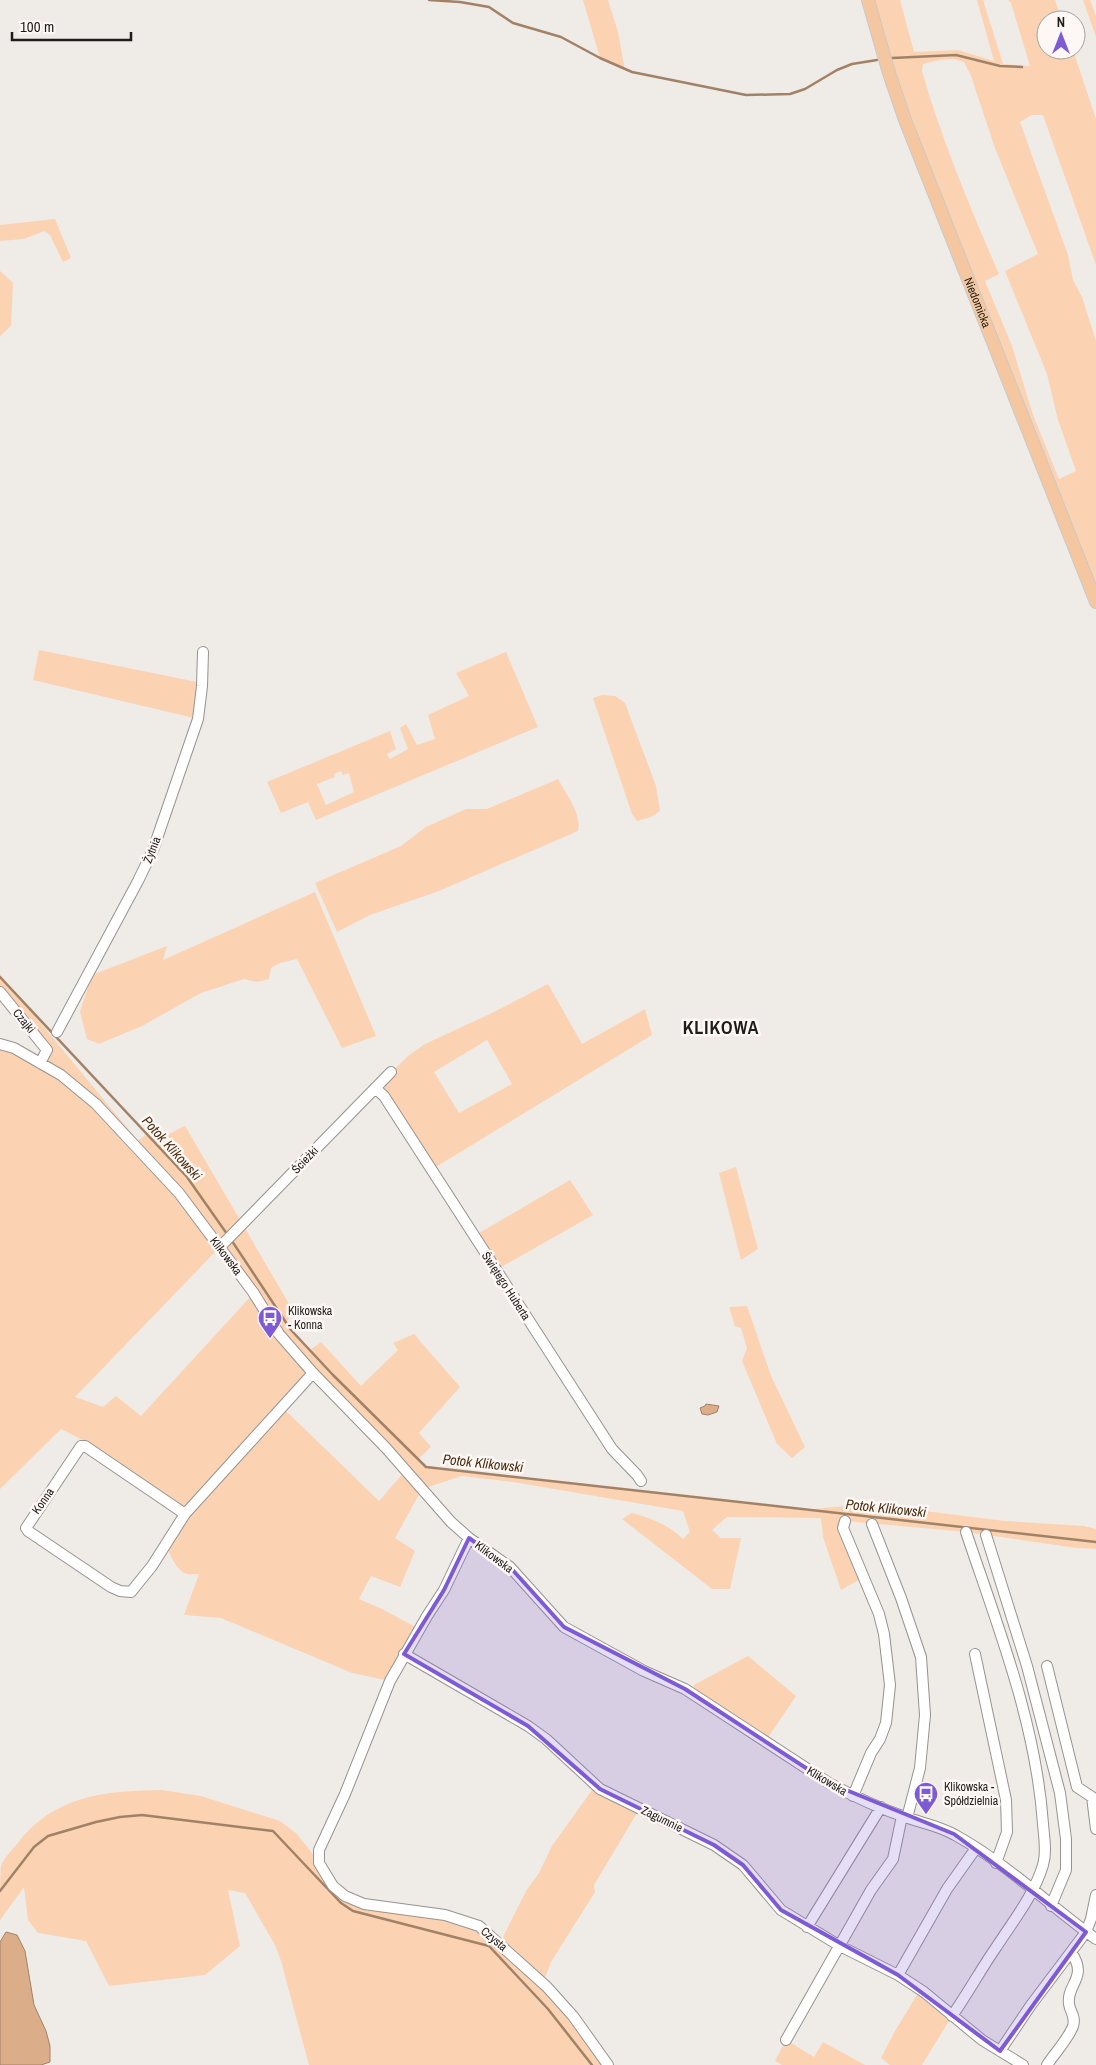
<svg xmlns="http://www.w3.org/2000/svg" width="1096" height="2065" viewBox="0 0 1096 2065" font-family="'Archivo Narrow',sans-serif">
  <style>
    .green { fill: #fbd3b3; fill-rule: evenodd }
    .water { fill: #dbad88; stroke: #a28267 }
    .lines { fill: none; stroke-linecap: round; stroke-linejoin: round }
    .stream { stroke: #a28267; stroke-width: 2.5 }
    .minor-casing { stroke: #979390; stroke-width: 12 }
    .major-casing { stroke: #c9c9c8; stroke-width: 14 }
    .minor { stroke: #fff; stroke-width: 10 }
    .major { stroke: #f4c7a1; stroke-width: 12 }
    .marked { fill: #7e5bd5; fill-opacity: 0.2; stroke: #7e5bd5; stroke-width: 4; stroke-linejoin: round }
    .labels { text-anchor: middle; stroke-width: 5; stroke-linejoin: round; paint-order: stroke }
    .street-label { font-size: 12px; fill: #1e1d1b; stroke: #fdf8f5 }
    .poi-label { font-size: 12px; fill: #1e1d1b; stroke: #fdf8f5; text-anchor: start }
    .water-label { font-size: 14px; font-style: italic; fill: #4e2f12; stroke: #fdf8f5 }
    .district-label { font-size: 18px; font-weight: bold; letter-spacing: 1px; fill: #1e1d1b; stroke: #fdf8f5 }
  </style>
  <rect width="100%" height="100%" fill="#efebe7"/>
  <path class="green" d="M583,0H608L618,32L625,70L600,58Z
    M873,0H900L914,52L958,50L994,61L977,0H983L1003,64L1030,66L1011,3L1008,0H1055L1062,20H1046V50H1073L1096,119V265L1043,115H1032L1020,122L1068,255L1073,280L1082,297L1096,341V588L907,110ZM954,59L964,62L971,76L995,148L1038,254L1005,271L1047,374L1058,420L1076,471L1059,479L1033,415L1012,346L985,281L999,274C970,207 942,141 922,71L923,64L939,60Z
    M1083,0H1090L1096,16V37Z
    M55,219L71,258L63,262L50,235L44,231L24,239L0,241V225Z
    M0,271L13,283L11,326L0,336Z
    M39,650L202,683L198,719L33,680Z
    M506,652L538,727L316,820L308,802L281,813L267,782L390,731L396,749L387,754L390,759L408,749L400,728L406,724L417,745L435,739L428,715L469,696L456,673ZM341,771L343,775L349,773L354,792L326,805L317,784L335,777L334,774Z
    M602,695L615,696L625,703L656,786L660,811L651,817L637,821L632,814L593,698Z
    M558,779C566,794 582,814 578,831L439,891L370,915L337,932L315,883L401,846L426,827L466,809H487Z
    M315,892L376,1036L342,1048L297,959L280,963L271,968L269,979L257,982L244,979L201,993L142,1026L99,1044L87,1039L80,1012L92,975L167,946L163,960Z
    M0,974L138,1141L157,1125L167,1135L185,1126L295,1314L285,1322L310,1350L321,1342L361,1386L398,1350L393,1343L414,1334L460,1387L419,1433L431,1447L418,1459L426,1467L803,1510L869,1504L1005,1521L1084,1526L1096,1529V1549L1076,1548L966,1532L845,1521L864,1577L841,1590L823,1537L821,1518L727,1517L712,1530L721,1538H741L730,1589H712L622,1519L632,1513C652,1518 668,1525 683,1539L690,1532L683,1511L513,1482L462,1476L422,1489L395,1538L415,1551L400,1587L371,1576L359,1599L382,1609L419,1629L390,1681L352,1673L221,1618L184,1615L199,1574C195,1574 190,1575 187,1574C176,1571 170,1554 166,1545L185,1514L102,1458L100,1449L61,1429L0,1489V1044L40,1063L47,1050L0,992ZM219,1248L252,1295L141,1416L116,1396L103,1407L75,1397ZM313,1373L406,1470L379,1501L282,1407Z
    M548,984L582,1044L645,1009L652,1035L431,1170L375,1088L408,1056L425,1044L492,1013ZM487,1040L512,1084L459,1113L434,1072Z
    M736,1167L758,1249L741,1260L719,1173Z
    M570,1180L593,1215L496,1270L474,1236Z
    M747,1306L771,1376L805,1447L792,1458L777,1444L742,1361L747,1348L741,1328L735,1326L729,1307Z
    M748,1656L796,1696L765,1742L693,1693L694,1685Z
    M162,1790L201,1796L280,1821L297,1834L312,1853L323,1872L345,1895L479,1926L547,1987L608,2065H309L281,1961L275,1945L245,1893L228,1890L240,1946L205,1975L109,1986L86,1941L38,1933L28,1920L24,1887L0,1920C0,1909 0,1874 1,1866C4,1858 11,1851 17,1844C54,1795 105,1791 162,1790Z
    M592,1790L614,1799L637,1813L594,1885L595,1892L551,1962L545,1978L505,1942L503,1937L526,1891L539,1873L552,1846Z
    M920,1990L952,2016L922,2065H890L881,2058L895,2031Z
    M786,2040L814,2057L823,2042L865,2065H782L775,2061Z"/>
  <path class="water" d="M706,1404L719,1406L717,1412L708,1415L702,1414L700,1408L705,1406Z
    M6,1932L17,1935L25,1951L34,2005L46,2031L50,2046V2062L41,2065H0V1942Z"/>
  <g class="lines">
    <path class="stream" d="M429,0L460,2L489,7L513,23L561,37L600,58L632,72L746,95L790,94L805,89L837,70L852,64L877,60
      M892,58L956,55L1000,66L1022,67
      M0,977L187,1177L227,1234
      M232,1241L291,1330L333,1375L426,1467L1096,1542
      M0,1891L34,1847L48,1836L96,1822L120,1817L142,1815L273,1831L341,1903L353,1911L489,1946L548,2009L592,2065"/>
    <defs>
      <path id="minor" d="M0,992L47,1050L40,1063
        M57,1032L138,881L153,850L198,719L202,686L203,652
        M0,1044L14,1048L61,1075L96,1104L179,1193L253,1292L279,1334L313,1373L386,1448L451,1522L469,1538L510,1567L564,1627L644,1671L685,1689L829,1783C853,1796 879,1808 905,1817C922,1823 940,1826 955,1835C1006,1863 1049,1905 1096,1939
        M375,1088L384,1096L612,1449L637,1475L641,1481
        M220,1247L391,1072
        M185,1514L85,1446H81L26,1528L28,1531L111,1587L120,1591L131,1592L152,1566L185,1514L313,1373
        M845,1521L843,1528L879,1614L884,1634L890,1685L886,1723L880,1739L871,1753L853,1796
        M872,1524L901,1598L921,1657L925,1715L920,1768L907,1818
        M986,1535L1027,1666L1060,1793L1066,1839V1870L1051,1906
        M469,1538L444,1590L427,1616L390,1681L345,1794L319,1850V1863L333,1886L345,1896L364,1904L445,1915L479,1926L547,1987L573,2016L608,2065
        M404,1654L528,1726L546,1739L600,1789L714,1845L743,1865L781,1910L840,1946L898,1975L924,1992L982,2040L1023,2065
        M975,1654L1006,1800L1007,1832L996,1863
        M1047,1666L1077,1787L1092,1797L1096,1829
        M807,1927L881,1807
        M898,1975L947,1889L976,1848
        M952,2016C968,1993 981,1969 997,1946C1014,1920 1034,1895 1043,1865C1047,1852 1044,1837 1043,1824C1036,1723 998,1627 966,1532
        M786,2040L871,1890L893,1859L902,1816
        M1000,2051L1031,2005L1086,1932L1091,1919L1096,1895
        M1047,2065C1054,2054 1069,2038 1073,2026C1076,2016 1070,2012 1069,2004C1066,1984 1089,1978 1071,1952"/>
      <g id="major">
        <path id="s1" d="M868,0L889,73L905,120L1096,602"/>
      </g>
    </defs>
    <use href="#minor" class="minor-casing"/>
    <use href="#major" class="major-casing"/>
    <use href="#minor" class="minor"/>
    <use href="#major" class="major"/>
  </g>
  <path class="marked" d="M469,1538L510,1567L564,1627L685,1689L829,1783L954,1834L1086,1932L1000,2051L898,1975L781,1910L743,1865L714,1845L600,1789L528,1726L404,1654L444,1590Z"/>
  <defs>
    <symbol id="bus-pin" viewBox="-11 -11 22 30"><path d="M0 17L-7.5 6A9.5 9.5 0 1 1 7.5 6Z" fill="#7e5bd5" stroke="#fdf8f5"/><path d="M-5-6H5V4H4V6H2V4H-2V6H-4V4H-5ZM-3.5-4V0h7V-4ZM-3.5 1.2v1.5H-2V1.2ZM2 1.2v1.5H3.5V1.2Z" fill="#fff"/></symbol>
  </defs>
  <g fill-rule="evenodd">
    <use href="#bus-pin" x="256" y="1304" width="28" height="38"/>
    <use href="#bus-pin" x="912" y="1780" width="28" height="38"/>
  </g>
  <g class="labels">
    <g class="street-label">
      <text dy="4" stroke="none"><textPath href="#s1" startOffset="322">Niedomicka</textPath></text>
      <text transform="translate(152 850) rotate(-69)" y="4">Żytnia</text>
      <text transform="translate(24 1021) rotate(51)" y="4">Czajki</text>
      <text transform="translate(305 1160) rotate(-46)" y="4">Ścieżki</text>
      <text transform="translate(226 1256) rotate(53)" y="4">Klikowska</text>
      <text transform="translate(506 1286) rotate(57)" y="4">Świętego Huberta</text>
      <text transform="translate(43 1501) rotate(-55)" y="4">Konna</text>
      <text transform="translate(494 1557) rotate(37)" y="4">Klikowska</text>
      <text transform="translate(827 1781) rotate(31)" y="4">Klikowska</text>
      <text transform="translate(662 1819) rotate(26)" y="4">Zagumnie</text>
      <text transform="translate(494 1939) rotate(40)" y="4">Czysta</text>
    </g>
    <g class="poi-label">
      <text x="288" y="1315">Klikowska<tspan x="288" dy="14">- Konna</tspan></text>
      <text x="944" y="1791">Klikowska -<tspan x="944" dy="14">Spółdzielnia</tspan></text>
    </g>
    <g class="water-label">
      <text transform="translate(172 1148) rotate(48)" y="5">Potok Klikowski</text>
      <text transform="translate(483 1463) rotate(6)" y="5">Potok Klikowski</text>
      <text transform="translate(886 1508) rotate(6)" y="5">Potok Klikowski</text>
    </g>
    <g class="district-label">
      <text x="721" y="1034">KLIKOWA</text>
    </g>
  </g>
  <g transform="translate(1061 35)"><circle r="24" fill="#fdf8f5" stroke="#a4a09e"/>
  <path d="M0-4L9 19L0 12L-9 19Z" fill="#7e5bd5"/>
  <text y="-8" font-size="14" font-weight="bold" text-anchor="middle" fill="#1e1d1b">N</text>
  </g>
  <path d="M12 32v8h119v-8" fill="none" stroke="#1e1d1b" stroke-width="2.5"/>
  <text x="20" y="32" font-size="15" fill="#1e1d1b" stroke="#fdf8f5" stroke-width="4" paint-order="stroke">100 m</text>
</svg>
